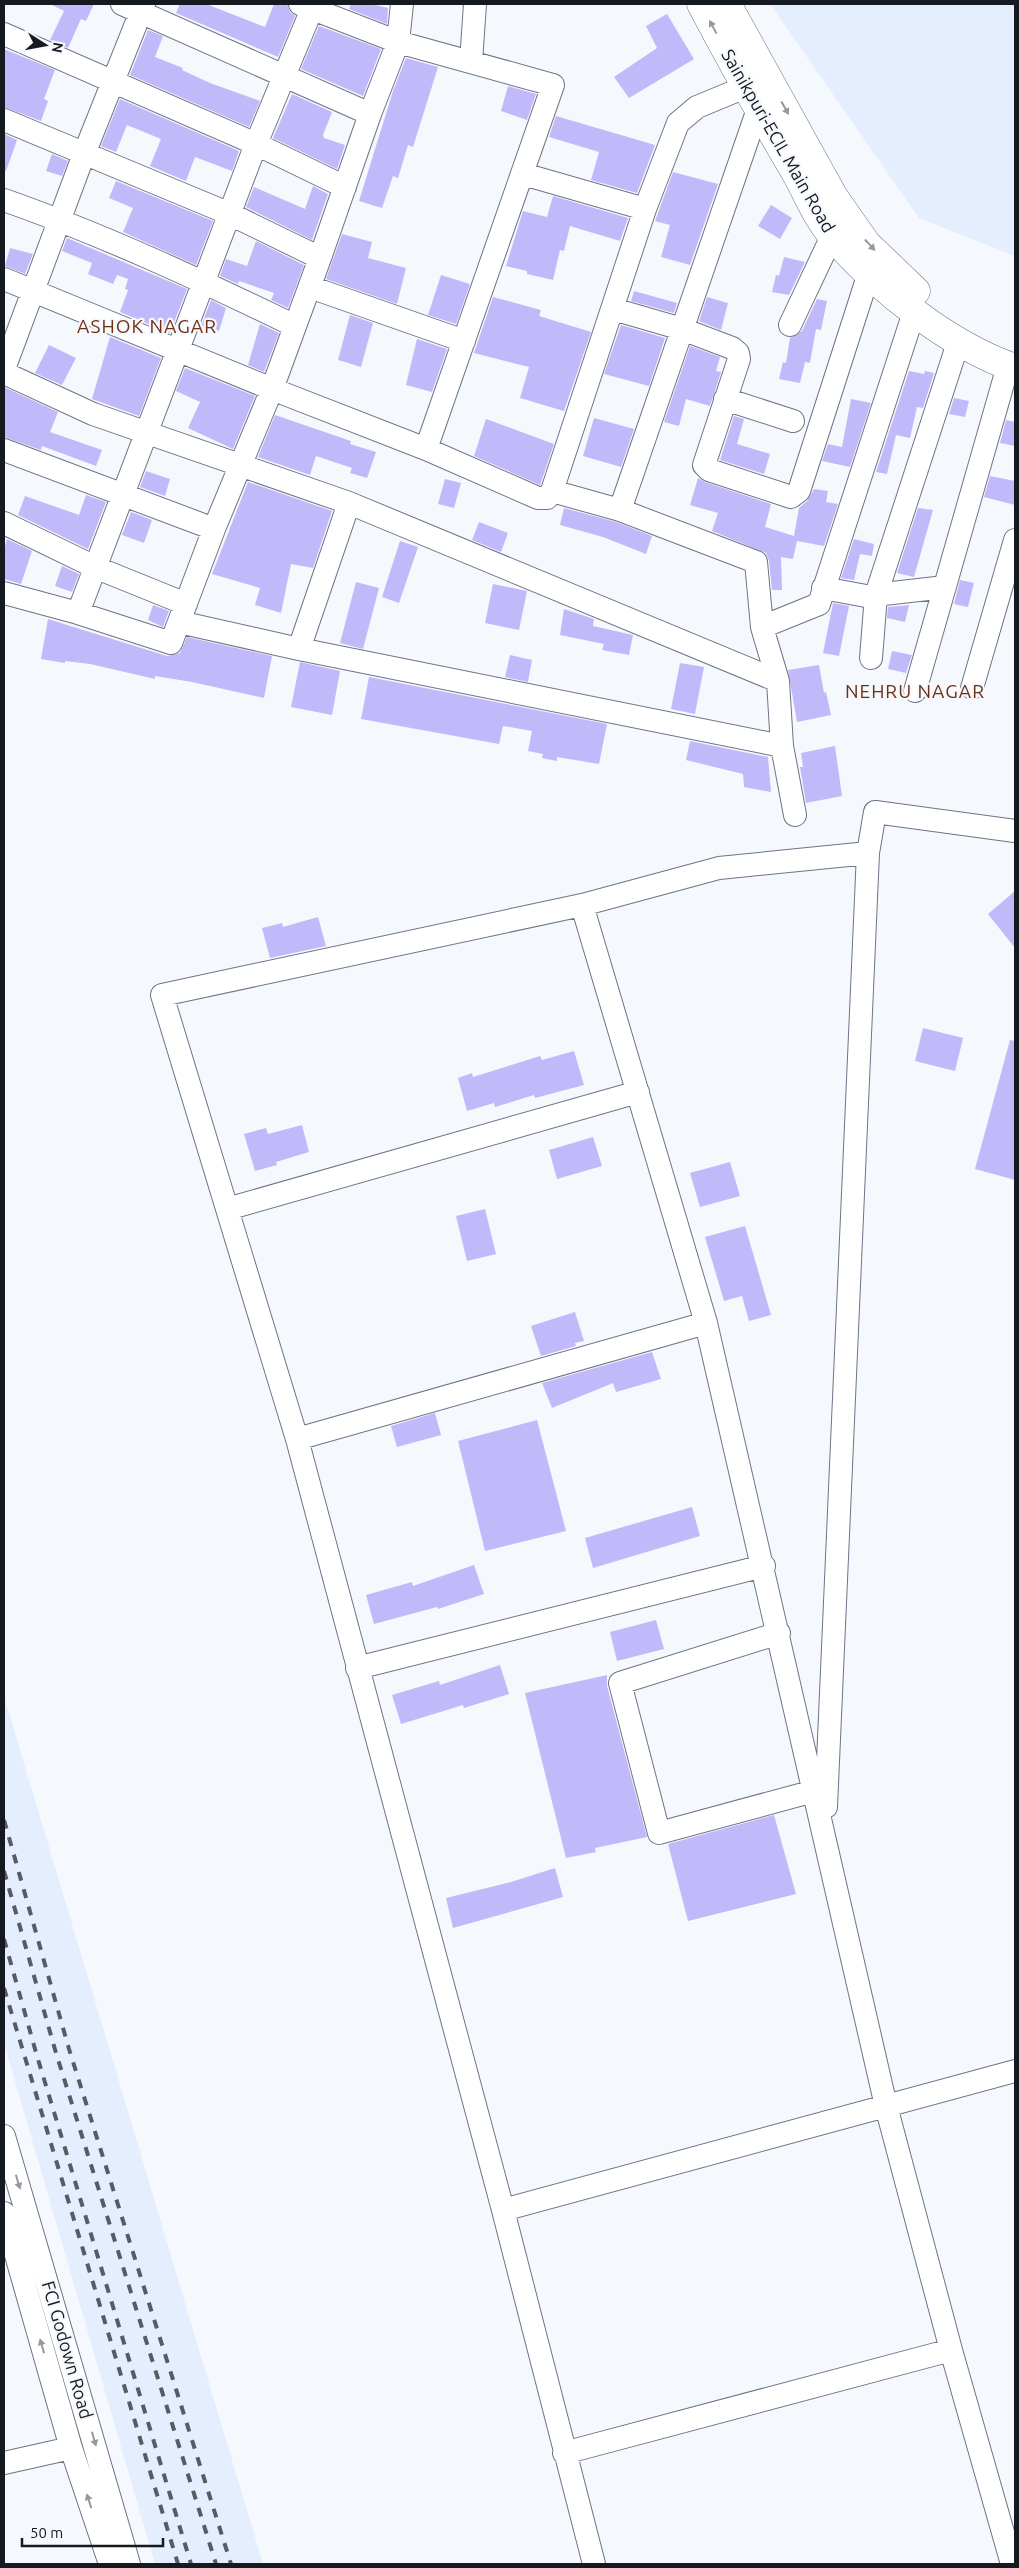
<svg xmlns="http://www.w3.org/2000/svg" width="1019" height="2568" viewBox="0 0 1019 2568" font-family="Ubuntu,sans-serif">
  <style>
    .built { fill: #e5eeff }
    .building { fill: #c2b9fb }
    .lines { fill: none; stroke-linecap: round; stroke-linejoin: round }
    .minor-casing { stroke: #6b7587; stroke-width: 24 }
    .major-casing { stroke: #6b7587; stroke-width: 29 }
    .minor { stroke: #fff; stroke-width: 22 }
    .major { stroke: #fff; stroke-width: 28 }
    .rail { stroke: #585b62; stroke-width: 4; stroke-dasharray: 9 9; stroke-linecap: butt }
    .oneway { fill: #96989b }
    .labels { text-anchor: middle; stroke-width: 4.5; stroke-linejoin: round; paint-order: stroke }
    .street-label { font-size: 18px; fill: #151920; stroke: #f5f8fc }
    .neighbourhood-label { font-size: 19px; letter-spacing: 1px; fill: #703013; stroke: #f5f8fc }
  </style>
  <rect width="100%" height="100%" fill="#f5f8fc"/>
  <path class="built" d="M770,4H1015V256L919,218Z
    M4,1696L263,2564H155L4,2043Z"/>
  <path class="building" d="M50,4H94L86,21L81,19L68,48L50,40L64,11Z
    M180,4H206L265,27L274,4H287L290,12L295,16L278,57L176,13Z
    M351,4H371L388,8L387,24L349,9Z
    M667,14L694,59L629,98L614,77L657,48L646,26Z
    M319,26L381,49L363,96L301,69Z
    M148,30L163,36L155,57L183,68L182,70L210,83L260,101L249,127L130,75Z
    M4,49L55,70L44,99L48,101L41,121L4,107Z
    M406,58L438,67L413,147L408,145L398,178L393,176L382,208L359,201L393,91Z
    M508,86L536,94L527,120L501,111Z
    M292,94L332,112L323,135L324,138L345,145L337,169L273,138Z
    M120,99L239,151L232,171L195,157L186,181L150,166L161,139L127,125L116,152L101,146Z
    M556,116L655,145L637,193L591,180L599,152L549,137Z
    M4,134L17,140L6,171H4Z
    M52,154L68,161L62,176L46,171Z
    M673,172L718,184L690,265L661,257L670,225L655,221Z
    M116,181L213,221L196,265L123,232L133,208L109,198Z
    M313,186L328,194L312,240L246,207L254,187L305,209Z
    M553,196L628,218L620,241L570,226L564,251L560,250L553,280L527,274V271L506,266L523,211L547,217Z
    M771,205L792,218L780,239L758,226Z
    M342,234L372,242L368,258L406,268L397,304L326,279Z
    M67,238L187,289L170,333L120,312L128,290L125,289L128,279L117,275L113,284L88,274L92,263L62,251Z
    M256,241L304,265L288,308L271,300L274,293L239,281L238,284L220,276L226,259L247,266Z
    M10,248L33,254L25,274L5,266Z
    M784,257L805,262L789,295L772,292L776,275L779,276Z
    M441,275L470,284L456,324L428,315Z
    M634,291L677,303L674,313L631,301Z
    M493,297L541,310L539,316L591,332L564,411L520,398L529,367L474,353Z
    M707,297L728,303L721,330L699,321Z
    M817,299L827,301L821,330L816,329L810,363L805,362L800,383L779,379L783,362L786,363L790,338L802,331Z
    M211,300L226,308L219,331L201,326Z
    M350,315L373,323L361,367L338,360Z
    M260,324L279,333L264,372L248,365Z
    M621,325L665,338L649,386L604,374Z
    M110,337L161,358L139,416L92,399Z
    M417,339L447,349L432,392L406,385Z
    M49,345L76,358L62,385L35,373Z
    M690,346L720,357L716,371L721,372L710,406L686,399L679,426L664,422Z
    M185,368L255,396L233,449L188,428L200,402L176,391Z
    M909,371L924,374L925,371L934,373L923,408L917,407L910,438L896,435L887,474L876,472Z
    M4,387L58,412L50,432L102,450L96,466L42,446L41,450L4,437Z
    M954,398L969,401L965,417L949,414Z
    M851,399L871,403L850,467L822,461L828,444L842,447Z
    M275,415L351,441L350,444L376,452L367,478L350,473L352,468L316,456L310,475L258,457Z
    M734,416L744,419L737,444L770,454L764,474L720,460Z
    M594,418L634,429L621,467L583,456Z
    M486,419L554,444L540,485L474,456Z
    M1006,420L1015,422V446L1000,443Z
    M146,471L170,479L165,496L140,487Z
    M990,476L1015,481V505L984,497Z
    M698,478L705,482L771,504L765,527L794,536L799,508L807,501L814,489L828,491L826,502L838,504L824,546L797,541L793,559L781,557L782,590H772L769,561L766,553L712,531L718,513L690,505Z
    M445,479L461,483L454,508L438,504Z
    M248,482L332,511L313,568L291,564L281,613L255,605L260,588L212,574Z
    M86,495L106,502L88,549L18,515L25,496L79,515Z
    M564,508L616,522L652,536L646,554L603,537L560,525Z
    M918,508L933,510L914,577L897,573Z
    M131,512L152,520L144,543L122,535Z
    M479,522L508,533L501,552L472,540Z
    M7,539L32,551L21,584L4,579V550Z
    M854,539L874,544L872,556L860,554L854,580L841,578Z
    M400,541L418,547L399,603L382,597Z
    M62,566L79,574L72,592L55,586Z
    M960,580L974,583L968,607L954,604Z
    M356,582L379,588L363,649L340,643Z
    M493,584L527,591L519,630L485,623Z
    M833,603L849,606L839,656L823,653Z
    M153,605L169,611L163,627L148,620Z
    M909,605L905,622L887,618L888,607Z
    M564,609L594,619L593,626L633,635L629,655L602,650L604,644L560,635Z
    M48,619L167,656L180,653L187,637L272,656L264,698L192,682L155,676V679L90,664L65,661V663L41,659Z
    M892,651L912,655L906,673L888,669Z
    M510,655L532,660L528,682L505,677Z
    M300,662L340,671L332,715L291,707Z
    M680,663L704,667L695,714L671,709Z
    M819,665L824,693L826,692L831,715L797,722L788,670Z
    M369,677L607,724L599,764L557,757V761L542,758L543,754L528,751L532,731L503,726L499,744L361,719Z
    M690,741L768,757L771,792L744,787L743,774L686,760Z
    M835,746L842,796L806,803L800,767H803L801,753Z
    M1015,891V948L988,914Z
    M318,917L326,946L270,958L262,928L282,923L283,927Z
    M923,1028L963,1038L955,1071L915,1061Z
    M1010,1040L1015,1041V1180L975,1169Z
    M574,1051L584,1085L535,1098L534,1095L495,1107L494,1103L467,1111L458,1078L472,1073L473,1077L540,1056L542,1060Z
    M302,1125L309,1152L276,1162L277,1165L255,1171L244,1134L266,1128L268,1134Z
    M593,1137L602,1166L557,1179L549,1150Z
    M730,1162L740,1196L700,1207L690,1173Z
    M485,1209L496,1254L467,1261L456,1216Z
    M745,1226L771,1315L749,1321L742,1296L724,1301L705,1237Z
    M575,1312L584,1341L575,1343L576,1346L541,1356L531,1326Z
    M652,1352L661,1379L616,1392L613,1383L552,1408L542,1383Z
    M435,1413L441,1435L397,1447L391,1426Z
    M537,1420L566,1531L485,1551L458,1441Z
    M692,1507L700,1536L593,1568L585,1538Z
    M474,1565L484,1594L438,1609L437,1607L374,1624L366,1595L412,1582L413,1586Z
    M656,1620L664,1649L617,1661L610,1632Z
    M500,1665L509,1694L464,1708L463,1705L401,1724L392,1695L439,1681L440,1685Z
    M607,1675V1686L647,1837L595,1848L596,1852L566,1858L525,1693Z
    M774,1815L796,1894L688,1921L668,1844Z
    M555,1868L563,1897L453,1928L446,1898L511,1882Z"/>
  <g class="lines">
    <defs>
      <path id="minor" d="M122,4L370,114
        M300,4L398,42L553,85L426,449
        M4,34L256,144L345,187
        M471,62L475,4
        M4,120L230,214L320,258
        M523,174L645,209
        M4,200C104,235 200,280 295,326
        M4,279L272,389L426,449L538,498H547L552,491L645,209L678,123L697,107L760,81
        M310,287L464,341
        M613,309L682,329L732,348L738,353L739,359L704,465L709,470L791,497L799,491L869,273
        M790,325L832,236
        M4,369L84,154L144,4
        M4,373L93,414L349,503L778,681
        M725,399L793,421
        M4,450L214,529
        M552,491L620,510L756,562L762,627L778,681L782,746L795,815
        M620,510L758,109
        M4,523L97,568L186,604
        M823,588L866,596L945,587
        M4,593L78,613L171,643L214,529L272,389L320,258L370,114L398,42L402,4
        M78,613L256,144L314,4
        M179,622L299,649L782,746
        M762,627L819,604L914,312
        M299,649L349,503
        M871,658L876,595L958,343
        M972,688L1015,540
        M915,691L1008,366
        M582,905L706,1323L886,2106L951,2350L1012,2564
        M227,1209L638,1092
        M297,1439L706,1323
        M779,1633L620,1683L659,1833L814,1791
        M357,1668L764,1566
        M826,1807L868,853L875,812L1015,831
        M4,2136L129,2564
        M503,2210L1015,2071
        M4,2213L71,2448L110,2564
        M564,2453L951,2350
        M4,2463L71,2448
        M594,2564L503,2210L297,1439L162,995L582,905L719,868L868,853"/>
      <path id="major" d="M701,4C731,61 762,116 795,172C807,193 817,219 833,237C878,289 950,346 1015,368
        M727,4L834,197L867,244L916,291"/>
    </defs>
    <use href="#minor" class="minor-casing"/>
    <use href="#major" class="major-casing"/>
    <use href="#minor" class="minor"/>
    <use href="#major" class="major"/>
    <path class="rail" d="M4,1820L69,2049L231,2564
      M4,1871L56,2053L216,2564
      M4,1939L37,2056L191,2564
      M4,1988L178,2564"/>
  </g>
  <defs><path id="oneway-solid" d="M-6-.8H1V-3.2L6.5 0L1 3.2V.8H-6Z" transform="scale(1.25)"/></defs>
  <g class="oneway">
    <use href="#oneway-solid" transform="translate(713 27) rotate(-118)"/>
    <use href="#oneway-solid" transform="translate(785 108) rotate(61)"/>
    <use href="#oneway-solid" transform="translate(870 245) rotate(47)"/>
    <use href="#oneway-solid" transform="translate(18 2182) rotate(73)"/>
    <use href="#oneway-solid" transform="translate(42 2346) rotate(-106)"/>
    <use href="#oneway-solid" transform="translate(94 2439) rotate(74)"/>
    <use href="#oneway-solid" transform="translate(89 2501) rotate(-108)"/>
  </g>
  <g class="labels">
    <g class="street-label">
      <text transform="translate(778 141) rotate(60)" y="6">Sainikpuri-ECIL Main Road</text>
      <text transform="translate(67 2350) rotate(74)" y="6">FCI Godown Road</text>
    </g>
    <g class="neighbourhood-label">
      <text x="147" y="333">ASHOK NAGAR</text>
      <text x="915" y="698">NEHRU NAGAR</text>
    </g>
  </g>
  <rect width="1019" height="2568" fill="none" stroke="#151920" stroke-width="10"/>
  <g transform="translate(45 45) rotate(101)" stroke="#f5f8fc" stroke-width="4" paint-order="stroke">
  <path d="M0-4L9 19L0 12L-9 19Z" fill="#151920"/>
  <text y="-8" font-size="14" font-weight="bold" text-anchor="middle" fill="#151920">N</text>
  </g>
  <path d="M22 2538v8h141v-8" fill="none" stroke="#151920" stroke-width="2.5"/>
  <text x="30" y="2538" font-size="15" fill="#151920" stroke="#f5f8fc" stroke-width="4" paint-order="stroke">50 m</text>
</svg>
